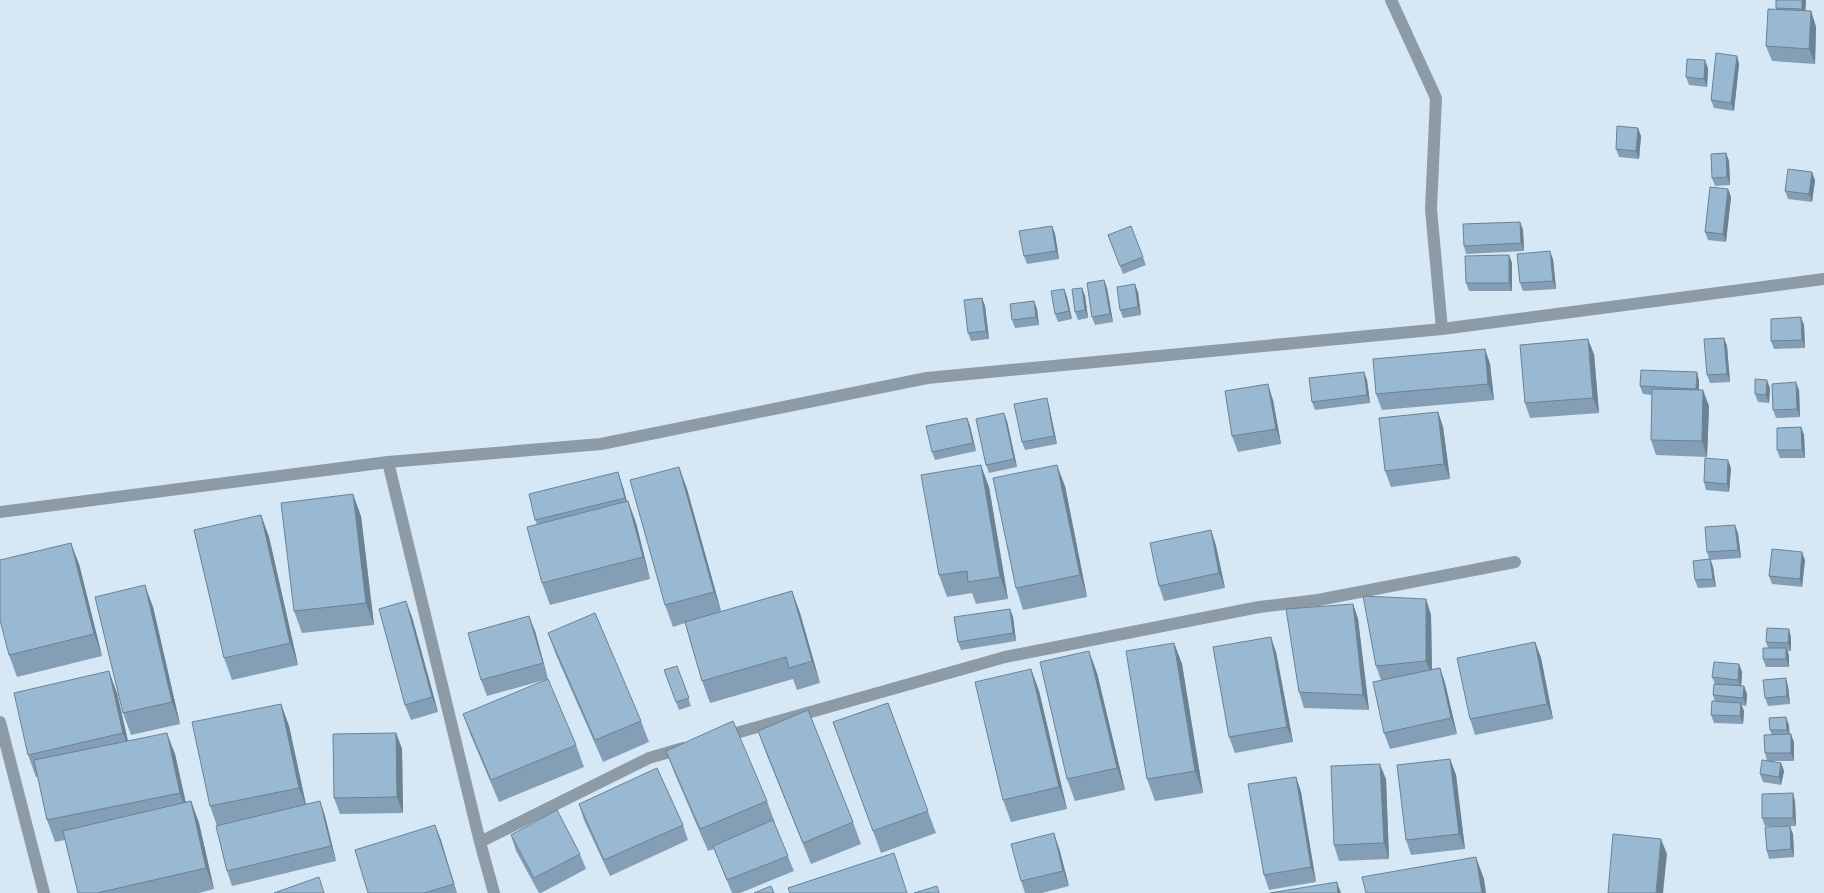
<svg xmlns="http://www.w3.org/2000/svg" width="1824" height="893" viewBox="0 0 1824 893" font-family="'Noto Serif',serif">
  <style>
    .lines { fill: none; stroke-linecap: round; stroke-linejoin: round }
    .minor { stroke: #8d9ba6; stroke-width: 12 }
    .wall { fill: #849fb5 }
    .shaded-wall { fill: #6b8293 }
    .building { fill: #99b9d2; stroke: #6b8293 }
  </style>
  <rect width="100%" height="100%" fill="#d6e7f6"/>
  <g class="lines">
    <path class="minor" d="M1391,0L1436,98L1431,209L1442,329
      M388,462L480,842L494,893
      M0,512L388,462L601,444L927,378L1442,329L1824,279
      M0,722L44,893
      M722,737L1005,657L1259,607L1318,600L1515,562
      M480,842L649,758L683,748"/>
  </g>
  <path class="wall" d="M1806,0L1805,11H1811L1816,27L1815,64L1772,61L1766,46L1776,9V8Z
    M1737,56L1739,64L1734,111L1714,108L1711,100Z
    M1708,68L1707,87L1689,85L1686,77Z
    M1641,136L1639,159L1619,157L1616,149Z
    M1726,153L1729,161L1730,185L1715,186L1712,178Z
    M1815,180L1812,202L1788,199L1785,191Z
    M1728,189L1731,197L1726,242L1708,240L1705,232Z
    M1520,222L1523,230L1524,251L1466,254L1464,246Z
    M1052,226L1055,234L1059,259L1027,264L1024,256Z
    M1131,226L1146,265L1123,274L1108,235Z
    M1509,255L1512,263V291H1469L1466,283Z
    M1553,259L1556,289L1523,291L1520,283Z
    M1104,280L1107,288L1113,322L1095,325L1092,317Z
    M1082,288L1085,296L1088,318L1078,320L1075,312Z
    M1064,289L1067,297L1072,319L1058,322L1055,314Z
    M1138,292L1141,315L1123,318L1120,310Z
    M982,298L985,306L989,339L971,341L968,333Z
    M1034,301L1037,309L1039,325L1015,328L1012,320Z
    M1804,325L1805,348L1774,349L1771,341Z
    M1724,338L1727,346L1730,382L1710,383L1707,375Z
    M1485,349L1490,364L1494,400L1382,410L1376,394Z
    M1594,354L1599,413L1530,418L1525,403Z
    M1367,380L1370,403L1315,410L1312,402Z
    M1699,380V390L1709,406L1707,457L1656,455L1651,440L1652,395L1643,394L1640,386Z
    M1770,388L1769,403L1758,402L1755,394Z
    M1799,390L1800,417L1776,418L1773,410Z
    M1273,400L1281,444L1238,452L1232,436Z
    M1049,406L1057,444L1025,450L1022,442Z
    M1438,412L1443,427L1450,479L1391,487L1385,471Z
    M967,418L970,426L976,451L935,460L932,452Z
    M1007,421L1017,467L989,473L986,465Z
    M1801,427L1804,435L1805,458H1780L1777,450Z
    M679,467L687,489L721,612L792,591L800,613L820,683L797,690L793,679L710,703L702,681L685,623L673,627L665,605Z
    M1731,468L1729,492L1706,490L1704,482Z
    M1065,486L1087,597L1023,610L1016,588Z
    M623,487L627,501H628L636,523L650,579L550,605L542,583L537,524L535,520Z
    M989,487L1008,599L976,604L972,593L947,597L939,575Z
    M261,515L269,537L298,665L232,680L224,658Z
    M361,516L374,625L302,633L294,611Z
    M1211,530L1216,546L1225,588L1164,601L1159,586Z
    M1738,533L1741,558L1711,560L1713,567L1716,587L1698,588L1695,580L1709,559L1707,552Z
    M1805,560L1802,587L1772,584L1769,576Z
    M79,564L102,656L17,677L9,655Z
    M1426,599L1431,615L1432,669L1440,668L1445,683L1457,734L1390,749L1384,733L1381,680L1376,666Z
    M1353,604L1358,619L1369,710L1304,708L1299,692Z
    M153,607L180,724L131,735L123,713Z
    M1010,609L1013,617L1016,641L961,650L958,642Z
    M412,617L438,712L411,720L405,705Z
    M535,631L548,679L487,696L481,680Z
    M548,633L641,721L649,742L603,762L556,655Z
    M1791,637V651H1788L1789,656V667H1766L1763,659L1768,648L1766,642Z
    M1535,642L1541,658L1553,719L1475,735L1470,719Z
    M1174,643L1182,664L1203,793L1155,801L1147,779Z
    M1276,652L1293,742L1235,753L1229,737Z
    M1739,664L1742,672L1741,686H1744L1747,694L1746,706L1741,705L1744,711L1743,724L1714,723L1711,715L1715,702L1713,695L1715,684L1712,677Z
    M677,666L691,706L679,710L664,670Z
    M1031,669L1039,691L1067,809L1011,822L1003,800Z
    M1097,673L1125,790L1075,801L1067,779Z
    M1788,686L1790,704L1768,706L1765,698Z
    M117,693L128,741L175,754L186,802L191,801L199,823L214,889L199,893H78L65,840L55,842L47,820L38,777H36L28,755Z
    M888,703L936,833L881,853L833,722Z
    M281,704L289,726L306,804L320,801L325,816L336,861L232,886L227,871L217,826L210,806Z
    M463,714L576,745L584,767L499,802L471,736Z
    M1789,725V734L1794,742V761H1771L1781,763L1784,771L1781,785L1763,782L1760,774L1767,761L1765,753L1772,735L1770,730Z
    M758,731L853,822L861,844L811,864L766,753Z
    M396,733L402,749L403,813L340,814L334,798Z
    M666,751L767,801L775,823H774L794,871L740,893H732L714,849L708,851L674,772Z
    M1450,759L1456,775L1465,849L1411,855L1406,840Z
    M1296,777L1301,792L1316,882L1269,890L1264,875Z
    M1386,779L1389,859L1339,861L1334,845Z
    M1795,801L1796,826H1765L1762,818Z
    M579,804L683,825L688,840L610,876L584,820Z
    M435,825L457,893H368Z
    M1793,834L1794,857L1769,859L1767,851Z
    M511,835L580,854L586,869L541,893H539L516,851Z
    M1059,848L1069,886L1042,893H1025L1021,881Z"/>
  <path class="shaded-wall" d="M1802,0H1806L1805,17L1802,9Z
    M1811,11L1816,27L1815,64L1809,49Z
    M1737,56L1739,64L1734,111L1731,103Z
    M1705,60L1708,68L1707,87L1704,79Z
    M1638,128L1641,136L1639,159L1636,151Z
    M1726,153L1729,161L1730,185L1727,177Z
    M1812,172L1815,180L1812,202L1809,194Z
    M1728,189L1731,197L1726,242L1723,234Z
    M1520,222L1523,230L1524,251L1521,243Z
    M1052,226L1055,234L1059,259L1056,251Z
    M1550,251L1553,259L1556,289L1553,281Z
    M1509,255L1512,263V291L1509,283Z
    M1104,280L1107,288L1113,322L1110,314Z
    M1135,284L1138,292L1141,315L1138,307Z
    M1082,288L1085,296L1088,318L1085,310Z
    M1064,289L1067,297L1072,319L1069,311Z
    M982,298L985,306L989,339L986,331Z
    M1034,301L1037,309L1039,325L1036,317Z
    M1801,317L1804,325L1805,348L1802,340Z
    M1724,338L1727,346L1730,382L1727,374Z
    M1588,339L1594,354L1599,413L1593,398Z
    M1485,349L1490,364L1494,400L1488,384Z
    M1364,372L1367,380L1370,403L1367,395Z
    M1697,372L1699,380V397L1696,389Z
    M1767,380L1770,388L1769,403L1766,395Z
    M1796,382L1799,390L1800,417L1797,409Z
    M1268,384L1273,400L1281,444L1276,429Z
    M1703,390L1709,406L1707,457L1702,441Z
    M1047,398L1049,406L1057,444L1054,436Z
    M1438,412L1443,427L1450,479L1444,464Z
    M1004,413L1007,421L1017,467L1014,459Z
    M967,418L970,426L976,451L973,443Z
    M1801,427L1804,435L1805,458L1802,450Z
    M1728,460L1731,468L1729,492L1727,484Z
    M981,465L989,487L1008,599L1000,577Z
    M1057,465L1065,486L1087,597L1080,575Z
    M679,467L687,489L722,614L714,592Z
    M618,472L623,487L630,514L625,498Z
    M353,494L361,516L374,625L366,603Z
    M628,501L636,523L650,579L643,557Z
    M261,515L269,537L298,665L290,643Z
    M1735,525L1738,533L1741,558L1738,550Z
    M1211,530L1216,546L1225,588L1219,573Z
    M71,543L79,564L102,656L94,634Z
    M1802,552L1805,560L1802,587L1800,579Z
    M1710,559L1713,567L1716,587L1713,579Z
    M145,585L153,607L180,724L172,702Z
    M792,591L800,613L820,683L812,661Z
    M1426,599L1431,615L1432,676L1426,661Z
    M406,601L412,617L438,712L432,697Z
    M1353,604L1358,619L1369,710L1363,695Z
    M1010,609L1013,617L1016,641L1013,633Z
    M529,616L535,631L548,679L543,663Z
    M1789,629L1791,637V651L1788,643Z
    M1271,637L1276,652L1293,742L1287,727Z
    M1535,642L1541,658L1553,719L1547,704Z
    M1174,643L1182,664L1203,793L1195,771Z
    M1786,648L1789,656V667L1786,659Z
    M1089,651L1097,673L1125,790L1117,768Z
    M1739,664L1742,672L1741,688L1738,680Z
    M1440,668L1445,683L1457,734L1451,718Z
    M1031,669L1039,691L1067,809L1059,787Z
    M109,671L117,693L131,755L123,733Z
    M1786,678L1788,686L1790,704L1787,696Z
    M1744,686L1747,694L1746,706L1743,698Z
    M1741,703L1744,711L1743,724L1740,716Z
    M281,704L289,726L307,810L299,788Z
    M1786,717L1789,725L1790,738L1787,730Z
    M167,733L175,754L188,815L180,793Z
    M396,733L402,749L403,813L397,797Z
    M1791,734L1794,742V761L1791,753Z
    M1450,759L1456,775L1465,849L1459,834Z
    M1781,763L1784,771L1781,785L1779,777Z
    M1380,764L1386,779L1389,859L1384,843Z
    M1296,777L1301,792L1316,882L1311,867Z
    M1793,793L1795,801L1796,826L1793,818Z
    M191,801L199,823L214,889L206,868Z
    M320,801L325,816L336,861L331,846Z
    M435,825L441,840L457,893L454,884Z
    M1790,826L1793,834L1794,857L1791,849Z
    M1054,833L1059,848L1069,886L1063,871Z
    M1661,839L1667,854L1663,893H1656Z
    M1476,857L1484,879L1486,893H1482Z
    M1337,882L1341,893H1338Z"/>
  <path class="building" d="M1776,0H1802V9L1776,8Z
    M1768,9L1811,11L1809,49L1766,46Z
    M1716,53L1737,56L1731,103L1711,100Z
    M1687,59L1705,60L1704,79L1686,77Z
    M1617,126L1638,128L1636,151L1616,149Z
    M1726,153L1727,177L1712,178L1711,154Z
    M1788,169L1812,172L1809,194L1785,191Z
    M1710,187L1728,189L1723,234L1705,232Z
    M1520,222L1521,243L1464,246L1463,224Z
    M1052,226L1056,251L1024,256L1019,231Z
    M1131,226L1143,257L1120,266L1108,235Z
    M1550,251L1553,281L1520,283L1517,254Z
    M1509,255V283H1466L1465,256Z
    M1104,280L1110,314L1092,317L1087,283Z
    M1135,284L1138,307L1120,310L1117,287Z
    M1082,288L1085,310L1075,312L1072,289Z
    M1064,289L1069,311L1055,314L1051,291Z
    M982,298L986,331L968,333L964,300Z
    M1034,301L1036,317L1012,320L1010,304Z
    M1801,317L1802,340L1771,341V319Z
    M1724,338L1727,374L1707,375L1704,339Z
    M1588,339L1593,398L1525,403L1520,345Z
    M1485,349L1488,384L1376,394L1373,359Z
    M1641,370L1697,372L1696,389L1640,386Z
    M1364,372L1367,395L1312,402L1309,378Z
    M1755,379L1767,380L1766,395L1755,394Z
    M1796,382L1797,409L1773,410L1772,384Z
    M1268,384L1276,429L1232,436L1225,391Z
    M1652,389L1703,390L1702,441L1651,440Z
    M1047,398L1054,436L1022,442L1014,404Z
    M1438,412L1444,464L1385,471L1379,418Z
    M1004,413L1014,459L986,465L976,419Z
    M967,418L973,443L932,452L926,426Z
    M1801,427L1802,450H1777V428Z
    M1705,458L1728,460L1727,484L1704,482Z
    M981,465L1000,577L968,582L967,571L939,575L921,475Z
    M1057,465L1080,575L1016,588L993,478Z
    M679,467L714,592L665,605L630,480Z
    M618,472L625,498L535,520L529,494Z
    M353,494L366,603L294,611L281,503Z
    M628,501L643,557L542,583L527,527Z
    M261,515L290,643L224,658L194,530Z
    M1735,525L1738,550L1707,552L1705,527Z
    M1211,530L1219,573L1159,586L1150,543Z
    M71,543L94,634L9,655L0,620V560Z
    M1772,549L1802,552L1800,579L1769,576Z
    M1710,559L1713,579L1695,580L1693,561Z
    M145,585L172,702L123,713L95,597Z
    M792,591L812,661L789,668L786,657L702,681L685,622Z
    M1363,596L1426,599V661L1376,666Z
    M406,601L432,697L405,705L379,609Z
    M1353,604L1363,695L1299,692L1286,609Z
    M1010,609L1013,633L958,642L954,617Z
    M595,613L641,721L595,740L548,633Z
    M529,616L543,663L481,680L468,633Z
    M1767,628L1789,629L1788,643L1766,642Z
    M1271,637L1287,727L1229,737L1213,647Z
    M1535,642L1547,704L1470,719L1457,658Z
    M1174,643L1195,771L1147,779L1126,651Z
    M1763,648H1786V659H1763Z
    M1089,651L1117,768L1067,779L1040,662Z
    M1714,662L1739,664L1738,680L1712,677Z
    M677,666L689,698L676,702L664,670Z
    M1440,668L1451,718L1384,733L1373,682Z
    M1031,669L1059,787L1003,800L975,682Z
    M109,671L123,733L28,755L14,693Z
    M1786,678L1787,696L1765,698L1763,680Z
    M548,679L576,745L491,780L463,714Z
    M1714,684L1744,686L1743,698L1713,695Z
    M1712,701L1741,703L1740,716L1711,715Z
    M888,703L928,811L873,831L833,722Z
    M281,704L299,788L210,806L192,722Z
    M808,710L853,822L803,843L758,731Z
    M1786,717L1787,730H1770L1769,718Z
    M733,721L767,801L700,829L666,751Z
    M167,733L180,793L47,820L34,760Z
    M396,733L397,797L334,798L333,734Z
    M1791,734V753H1765L1764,735Z
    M1450,759L1459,834L1406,840L1397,765Z
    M1762,760L1781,763L1779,777L1760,774Z
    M1380,764L1384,843L1334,845L1331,766Z
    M657,768L683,825L604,860L579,804Z
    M1296,777L1311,867L1264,875L1248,784Z
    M1793,793V818H1762V794Z
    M191,801L206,868L97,893H78L63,831Z
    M320,801L331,846L227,871L216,826Z
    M557,810L580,854L534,878L511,835Z
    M773,820L788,856L727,880L713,846Z
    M435,825L454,884L424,893H368L355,850Z
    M1790,826L1791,849L1767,851L1765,827Z
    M1054,833L1063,871L1021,881L1011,844Z
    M1613,834L1661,839L1656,893H1608Z
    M894,853L907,893H790L788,888Z
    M1476,857L1482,893H1366L1362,877Z
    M319,877L324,893H274Z
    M1337,882L1338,893H1270Z
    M771,886L774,893H754Z
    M937,886L939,893H914Z"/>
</svg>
